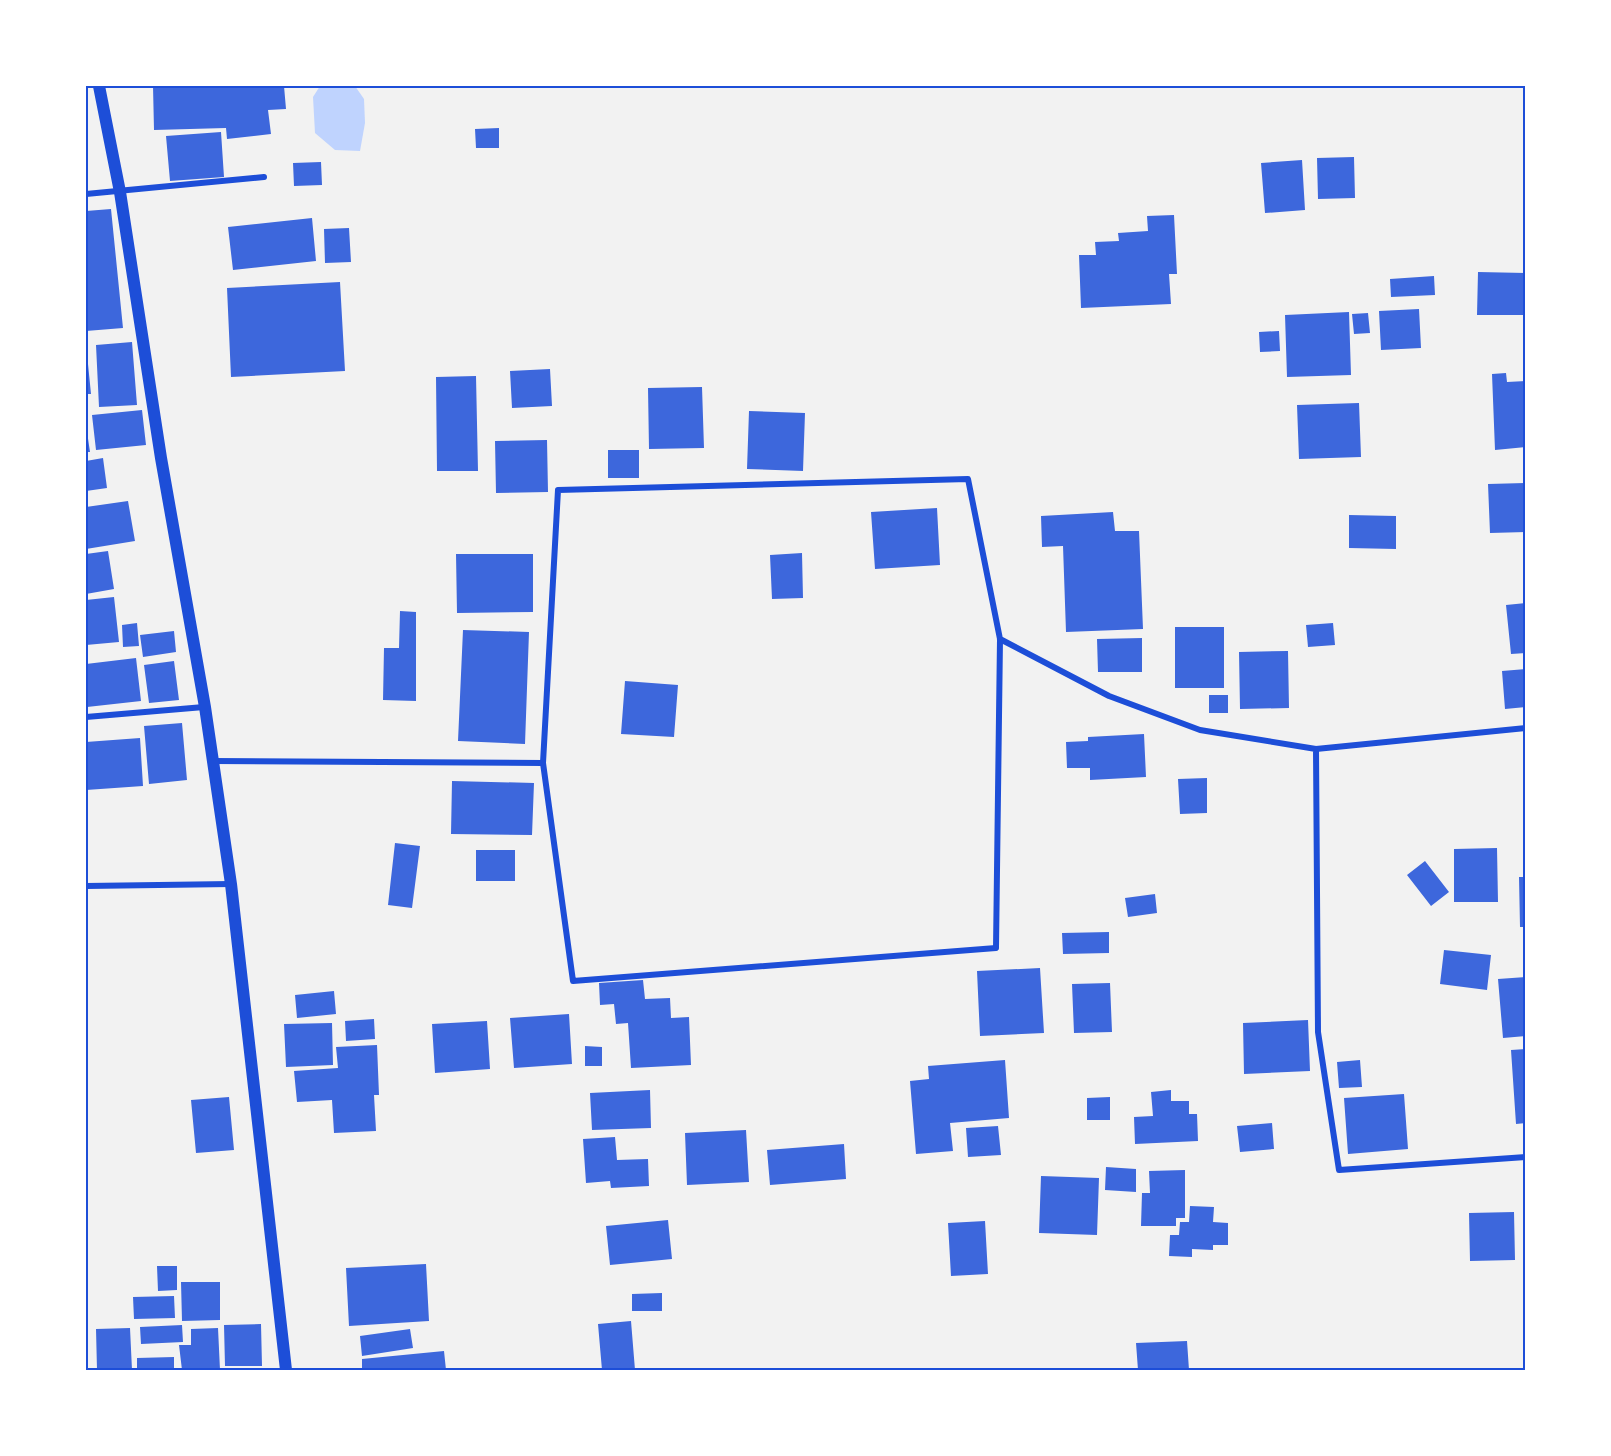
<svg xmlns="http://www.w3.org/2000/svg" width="1611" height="1456" viewBox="0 0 1611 1456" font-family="Bitter,serif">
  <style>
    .water { fill: #bfd3fe }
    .building { fill: #3d67dc }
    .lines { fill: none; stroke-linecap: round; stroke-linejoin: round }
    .minor { stroke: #1d4ed8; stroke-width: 6 }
    .secondary { stroke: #1d4ed8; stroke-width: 12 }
    .neatline { fill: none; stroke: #1d4ed8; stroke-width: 2 }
  </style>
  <rect width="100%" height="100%" fill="#f2f2f2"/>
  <path class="water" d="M320,86H355L364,99L365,123L360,151L335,150L315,133L313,97Z"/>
  <path class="building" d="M153,86H284L286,109L268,110L271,134L227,139L226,128L154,130Z
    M499,128V148H476L475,129Z
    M221,132L224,177L170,181L166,136Z
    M1354,157L1355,198L1318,199L1317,158Z
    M1302,160L1305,210L1265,213L1261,163Z
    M321,162L322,185L294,186L293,163Z
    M111,209L123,328L86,331V211Z
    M1174,215L1177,274H1169L1171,304L1081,308L1079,255H1096L1095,242L1119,241L1118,233L1148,231L1147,216Z
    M312,218L316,261L233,270L228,227Z
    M349,228L351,262L325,263L324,229Z
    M1478,272L1526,273V315H1477Z
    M1434,276L1435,295L1391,297L1390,279Z
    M340,282L345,371L231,377L227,288Z
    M1419,309L1421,348L1381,350L1379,311Z
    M1349,312L1351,375L1287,377L1285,315Z
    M1368,313L1370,333L1354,334L1352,314Z
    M1279,331L1280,351L1260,352L1259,332Z
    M132,342L137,405L99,407L96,345Z
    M86,354H87L91,394H86Z
    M550,369L552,406L512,408L510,371Z
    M1506,373L1507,382L1526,381V447L1495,450L1492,374Z
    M476,376L478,471H437L436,377Z
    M702,387L704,448L649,449L648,388Z
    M1359,403L1361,457L1299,459L1297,405Z
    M142,410L146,445L96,450L92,415Z
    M749,411L805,413L803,471L747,469Z
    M86,425L90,452H86Z
    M547,440L548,492L496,493L495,441Z
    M608,450H639V478H608Z
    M103,458L107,488L86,491V461Z
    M1525,483L1526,532L1490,533L1488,484Z
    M128,501L135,541L86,549V507Z
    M937,508L940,565L875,569L871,512Z
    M1113,512L1115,531H1139L1143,629L1066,632L1063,546L1042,547L1041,516Z
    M1349,515L1396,516V549L1349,548Z
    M108,551L114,589L86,594V554Z
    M802,553L803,598L772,599L770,555Z
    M456,554H533V612L457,613Z
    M114,597L119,642L86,645V600Z
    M1526,603V653L1511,654L1506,605Z
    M400,611L416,612V701L383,700L384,648H399Z
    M137,623L139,646L123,647L122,625Z
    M1333,623L1335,645L1308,647L1306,625Z
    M1175,627H1224V688H1175Z
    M463,630L529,632L525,744L458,741Z
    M174,631L176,652L143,657L140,635Z
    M1142,638V672H1098L1097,639Z
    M1288,651L1289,708L1240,709L1239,652Z
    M136,658L141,701L87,707L86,664Z
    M174,661L179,700L149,703L144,665Z
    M1526,669V707L1505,709L1502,671Z
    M625,681L678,685L674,737L621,734Z
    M1209,695H1228V713H1209Z
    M182,723L187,780L149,784L144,726Z
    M1144,734L1146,777L1090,780V768H1067L1066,742L1088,741V737Z
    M140,738L143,786L86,790V742Z
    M1207,778V813L1180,814L1178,779Z
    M452,781L534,783L532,835L451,834Z
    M395,843L420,846L412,908L388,905Z
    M1497,848L1498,902H1454V849Z
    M476,850H515V881H476Z
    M1425,861L1449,892L1431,906L1407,875Z
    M1519,877H1526V927H1520Z
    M1155,894L1157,913L1128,917L1125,898Z
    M1109,932V953L1063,954L1062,933Z
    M1444,950L1491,955L1487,990L1440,984Z
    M1040,968L1044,1033L980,1036L977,971Z
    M1526,977V1036L1503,1038L1498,979Z
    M643,980L645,999L670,998L671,1018L689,1017L691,1065L631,1068L628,1023L616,1024L614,1004L600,1005L599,983Z
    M1110,983L1112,1032L1074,1033L1072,984Z
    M334,991L336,1014L297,1018L295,995Z
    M569,1014L572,1064L514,1068L510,1018Z
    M374,1019L375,1039L346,1041L345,1021Z
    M1308,1020L1310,1071L1244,1074L1243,1023Z
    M487,1021L490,1069L435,1073L432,1024Z
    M332,1023L333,1065L286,1067L284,1024Z
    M377,1045L379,1095H374L376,1131L334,1133L332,1100L297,1102L294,1071L338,1068L336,1047Z
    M585,1046L602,1047V1066H585Z
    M1526,1049V1123L1516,1124L1511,1050Z
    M1005,1060L1009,1118L950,1123L953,1151L916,1154L910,1081L929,1079L928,1066Z
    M1360,1060L1362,1087L1339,1088L1337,1062Z
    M650,1090L651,1128L592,1130L590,1093Z
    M1171,1090V1101H1189V1114H1197L1198,1141L1135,1144L1134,1117L1153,1116L1151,1092Z
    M1404,1094L1408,1149L1348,1154L1344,1098Z
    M229,1097L234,1150L196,1153L191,1100Z
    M1110,1097V1120H1087V1098Z
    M1272,1123L1274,1149L1240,1152L1237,1126Z
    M998,1126L1001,1155L968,1157L966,1128Z
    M746,1130L749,1182L687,1185L685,1133Z
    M615,1137L617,1160L648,1159L649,1186L611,1188L610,1181L586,1183L583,1139Z
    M844,1144L846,1179L770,1185L767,1150Z
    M1106,1167L1136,1169V1192L1105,1190Z
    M1185,1170V1218H1176V1226H1141L1142,1193H1150L1149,1171Z
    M1041,1176L1099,1178L1097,1235L1039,1233Z
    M1190,1206L1214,1207L1213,1222L1228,1223V1245H1213V1250L1192,1249V1257L1169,1256L1170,1235H1179L1180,1222H1189Z
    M1514,1212L1515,1260L1470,1261L1469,1213Z
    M668,1220L672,1259L610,1265L606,1226Z
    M985,1221L988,1274L951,1276L948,1223Z
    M426,1264L429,1321L349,1326L346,1268Z
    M157,1266H177V1290L158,1291Z
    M181,1282H220V1320L182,1321Z
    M662,1293V1311H632V1294Z
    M174,1296L175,1318L134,1319L133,1297Z
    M631,1321L635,1370H602L598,1324Z
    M261,1324L262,1366H225L224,1325Z
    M182,1325L183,1342L141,1344L140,1327Z
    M130,1328L132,1370H97L96,1329Z
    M218,1328L220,1370H182L179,1345H191V1329Z
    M410,1329L413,1348L362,1356L360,1336Z
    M1187,1341L1189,1370H1138L1136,1343Z
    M444,1351L446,1370H362V1359Z
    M174,1357V1370H137V1358Z"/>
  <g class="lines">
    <path class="minor" d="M86,194L264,177
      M968,479L1000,639L996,948L573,981L543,763L558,490Z
      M1000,639L1109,696L1200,730L1316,749L1318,1032L1339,1170L1526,1157
      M86,717L204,707
      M1316,749L1526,728
      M213,761L543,763
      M86,886L231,884"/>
    <path class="secondary" d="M99,86L120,192L161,458L205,707L231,884L286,1370"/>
  </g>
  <rect width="1611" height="1456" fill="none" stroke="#ffffff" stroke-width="174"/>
  <rect x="87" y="87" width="1437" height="1282" class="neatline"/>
</svg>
